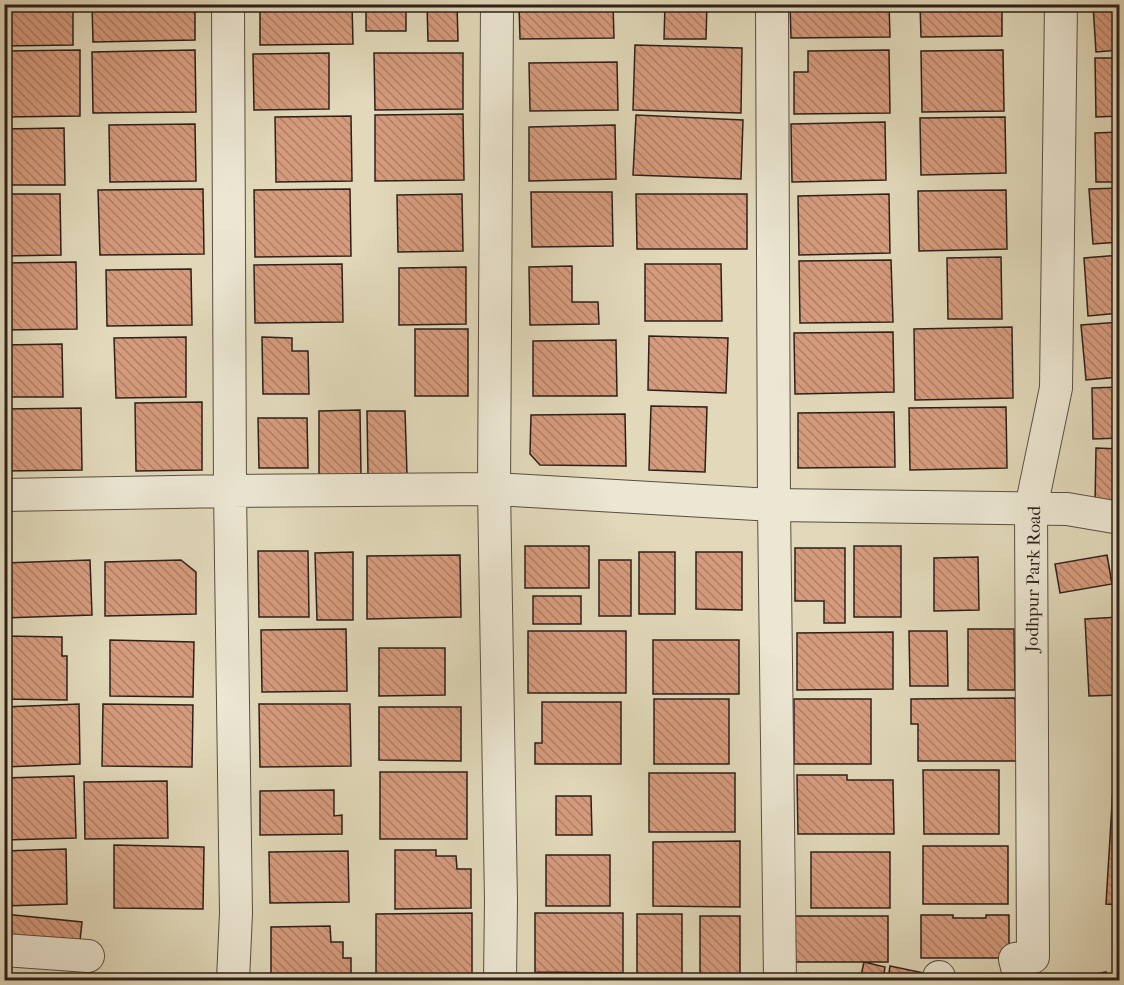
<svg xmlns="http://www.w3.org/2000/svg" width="1124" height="985" viewBox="0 0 1124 985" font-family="'IM FELL French Canon',serif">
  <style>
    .building { fill: url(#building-back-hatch); stroke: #2d201b; stroke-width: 1.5 }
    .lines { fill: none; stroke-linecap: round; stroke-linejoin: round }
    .minor-casing { stroke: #5a4e43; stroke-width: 34 }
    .minor { stroke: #ece6d2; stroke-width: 32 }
    .labels { text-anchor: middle; stroke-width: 4.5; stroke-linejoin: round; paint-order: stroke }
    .street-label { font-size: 18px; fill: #2d201b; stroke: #ece6d2 }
  </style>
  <defs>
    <pattern id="building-back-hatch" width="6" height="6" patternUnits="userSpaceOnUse" patternTransform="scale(1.5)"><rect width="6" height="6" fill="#d69b7d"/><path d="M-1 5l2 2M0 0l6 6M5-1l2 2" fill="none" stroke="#ae7e66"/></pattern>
  </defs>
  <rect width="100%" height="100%" fill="#e1d9ba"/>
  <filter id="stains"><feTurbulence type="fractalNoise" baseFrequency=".00333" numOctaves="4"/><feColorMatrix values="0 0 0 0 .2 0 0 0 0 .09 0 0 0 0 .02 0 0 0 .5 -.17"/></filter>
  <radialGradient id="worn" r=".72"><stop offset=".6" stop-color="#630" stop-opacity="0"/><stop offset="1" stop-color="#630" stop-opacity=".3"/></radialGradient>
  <path class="building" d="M4,4H73V45L4,46Z
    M92,4H195V40L93,42Z
    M260,4H352L353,44L260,45Z
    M366,4H406V31H366Z
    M427,4H457L458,41H428Z
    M519,4H613L614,38L520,39Z
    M665,4H707L706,39H664Z
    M790,4H889L890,37L791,38Z
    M920,4H1002V36L921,37Z
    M1120,4V50L1096,52L1093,5Z
    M635,45L742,48L741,113L633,110Z
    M80,50V116L4,117V51Z
    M195,50L196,112L93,113L92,52Z
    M889,50L890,113L794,114V72H808V51Z
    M1003,50L1004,111L922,112L921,51Z
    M329,53V109L254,110L253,54Z
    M374,53H463V109L375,110Z
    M1095,58H1120V116L1096,117Z
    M617,62L618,110L530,111L529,63Z
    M463,114L464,180L375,181V115Z
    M636,115L743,120L741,179L633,175Z
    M351,116L352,181L276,182L275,117Z
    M1005,117L1006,173L921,175L920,118Z
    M885,122L886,180L792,182L791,124Z
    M195,124L196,181L110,182L109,125Z
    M615,125L616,179L529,181V127Z
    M64,128L65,185H4V129Z
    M1120,132V182H1096L1095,133Z
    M1120,188V242L1093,244L1089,189Z
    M203,189L204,254L100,255L98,190Z
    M350,189L351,256L255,257L254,190Z
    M1006,190L1007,249L919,251L918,191Z
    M531,192H612L613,246L532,247Z
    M4,194H60L61,255L4,256Z
    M462,194L463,251L398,252L397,195Z
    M636,194H747V249H637Z
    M889,194L890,253L799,255L798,196Z
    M1120,255V313L1088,316L1084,258Z
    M1001,257L1002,319H948L947,258Z
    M891,260L893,322L800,323L799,261Z
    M76,262L77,329L4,330V263Z
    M342,264L343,322L255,323L254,265Z
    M645,264H721L722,321H645Z
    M572,266V302H598L599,324L530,325L529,267Z
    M466,267V324L399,325V268Z
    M191,269L192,325L107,326L106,270Z
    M1120,322V377L1086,380L1081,325Z
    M1012,327L1013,398L915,400L914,329Z
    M415,329H468V396H415Z
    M893,332L894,392L795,394L794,333Z
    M649,336L728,338L726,393L648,390Z
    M186,337V397L116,398L114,338Z
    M262,337L292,338V351H308L309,394H263Z
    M616,340L617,396H533V341Z
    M62,344L63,397H4V345Z
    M1120,387V438L1093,439L1092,388Z
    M202,402V470L136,471L135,403Z
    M651,406L707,407L705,472L649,470Z
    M1006,407L1007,468L910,470L909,408Z
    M81,408L82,470L4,471V409Z
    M360,410L361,476L319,477V411Z
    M367,411H405L407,474L368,475Z
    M894,412L895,467L798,468V413Z
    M625,414L626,466L540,465L530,454L531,415Z
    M258,418H307L308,468H259Z
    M1096,448L1120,449V505H1095Z
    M525,546H589V588H525Z
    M854,546H901V617H854Z
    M795,548H845V623H824V601H795Z
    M258,551H308L309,617H259Z
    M353,552V620H317L315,553Z
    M639,552H675V614H639Z
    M696,552H742V610L696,609Z
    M460,555L461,617L367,619V556Z
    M1107,555L1112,584L1060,593L1055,564Z
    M978,557L979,610L934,611V558Z
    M90,560L92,615L4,618V563Z
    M181,560L196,572V614L105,616V562Z
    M599,560H631V616H599Z
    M533,596H581V624H533Z
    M1120,617V695L1089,696L1085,619Z
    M346,629L347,691L262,692L261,630Z
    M968,629H1014L1015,690H968Z
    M528,631H626V693H528Z
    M909,631H947L948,686H910Z
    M893,632V689L797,690V633Z
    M4,636L62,637V656H67V700L4,699Z
    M110,640L194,642L193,697L110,696Z
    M653,640H739V694H653Z
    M379,648H445V695L379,696Z
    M1015,698L1016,761H918V724H911V699Z
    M654,699H729V764H654Z
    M794,699H871V764H794Z
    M542,702H621V764H535V743H542Z
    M79,704L80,764L4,767V707Z
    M103,704L193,705L192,767L102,766Z
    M259,704H350L351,766L260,767Z
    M379,707H461V761L379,760Z
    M1116,738H1120V905L1106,904Z
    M923,770H999V834H924Z
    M380,772H467V839H380Z
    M649,773H735V832H649Z
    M797,775H847V780H893L894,834H798Z
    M74,776L76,838L4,840V778Z
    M167,781L168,838L85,839L84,782Z
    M334,790V816L342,815V834L260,835V791Z
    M556,796H591L592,835H556Z
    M740,841V907L653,906V842Z
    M114,845L204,847L203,909L114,908Z
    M923,846H1008V904H923Z
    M66,849L67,904L4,906V851Z
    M395,850H436V856H456L457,869H471V908L395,909Z
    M348,851L349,902L270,903L269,852Z
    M811,852H890V908H811Z
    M546,855H610V906H546Z
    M472,913V979L376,980V914Z
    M535,913H623V973L535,972Z
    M4,914L82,922L79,950L4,943Z
    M637,914H682V977H637Z
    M921,915H953V918H986V915H1009V958H921Z
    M700,916H740V975H700Z
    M795,916H888V962H795Z
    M330,926L331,942H343V958H351V978L271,979V927Z
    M864,962L885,967L883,980H860Z
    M890,966L924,973V980H888Z
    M1106,972L1108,980H1067Z
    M807,973L838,980H805Z"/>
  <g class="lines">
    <defs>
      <path id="minor" d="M228,4L230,491L236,913L233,980
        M497,4L494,489L501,901L500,980
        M772,4L774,505L780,980
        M4,495L230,491L494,489L774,505L1067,509L1120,518
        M4,950L88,956
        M938,980L939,977
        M1020,980L1015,959L1033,957L1031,508L1056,388L1061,4"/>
    </defs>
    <use href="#minor" class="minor-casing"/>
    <use href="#minor" class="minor"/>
  </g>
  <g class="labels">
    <g class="street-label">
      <text transform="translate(1033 579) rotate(-89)" y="6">Jodhpur Park Road</text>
    </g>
  </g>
  <rect width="1124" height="985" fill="none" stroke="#e1d9ba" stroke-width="24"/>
  <rect x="6" y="6" width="1112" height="973" fill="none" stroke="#2d201b" stroke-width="3"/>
  <rect x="12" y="12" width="1100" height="961" fill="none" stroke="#2d201b" stroke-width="1.5"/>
  <rect width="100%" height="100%" filter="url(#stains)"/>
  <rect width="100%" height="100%" fill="url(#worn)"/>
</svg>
